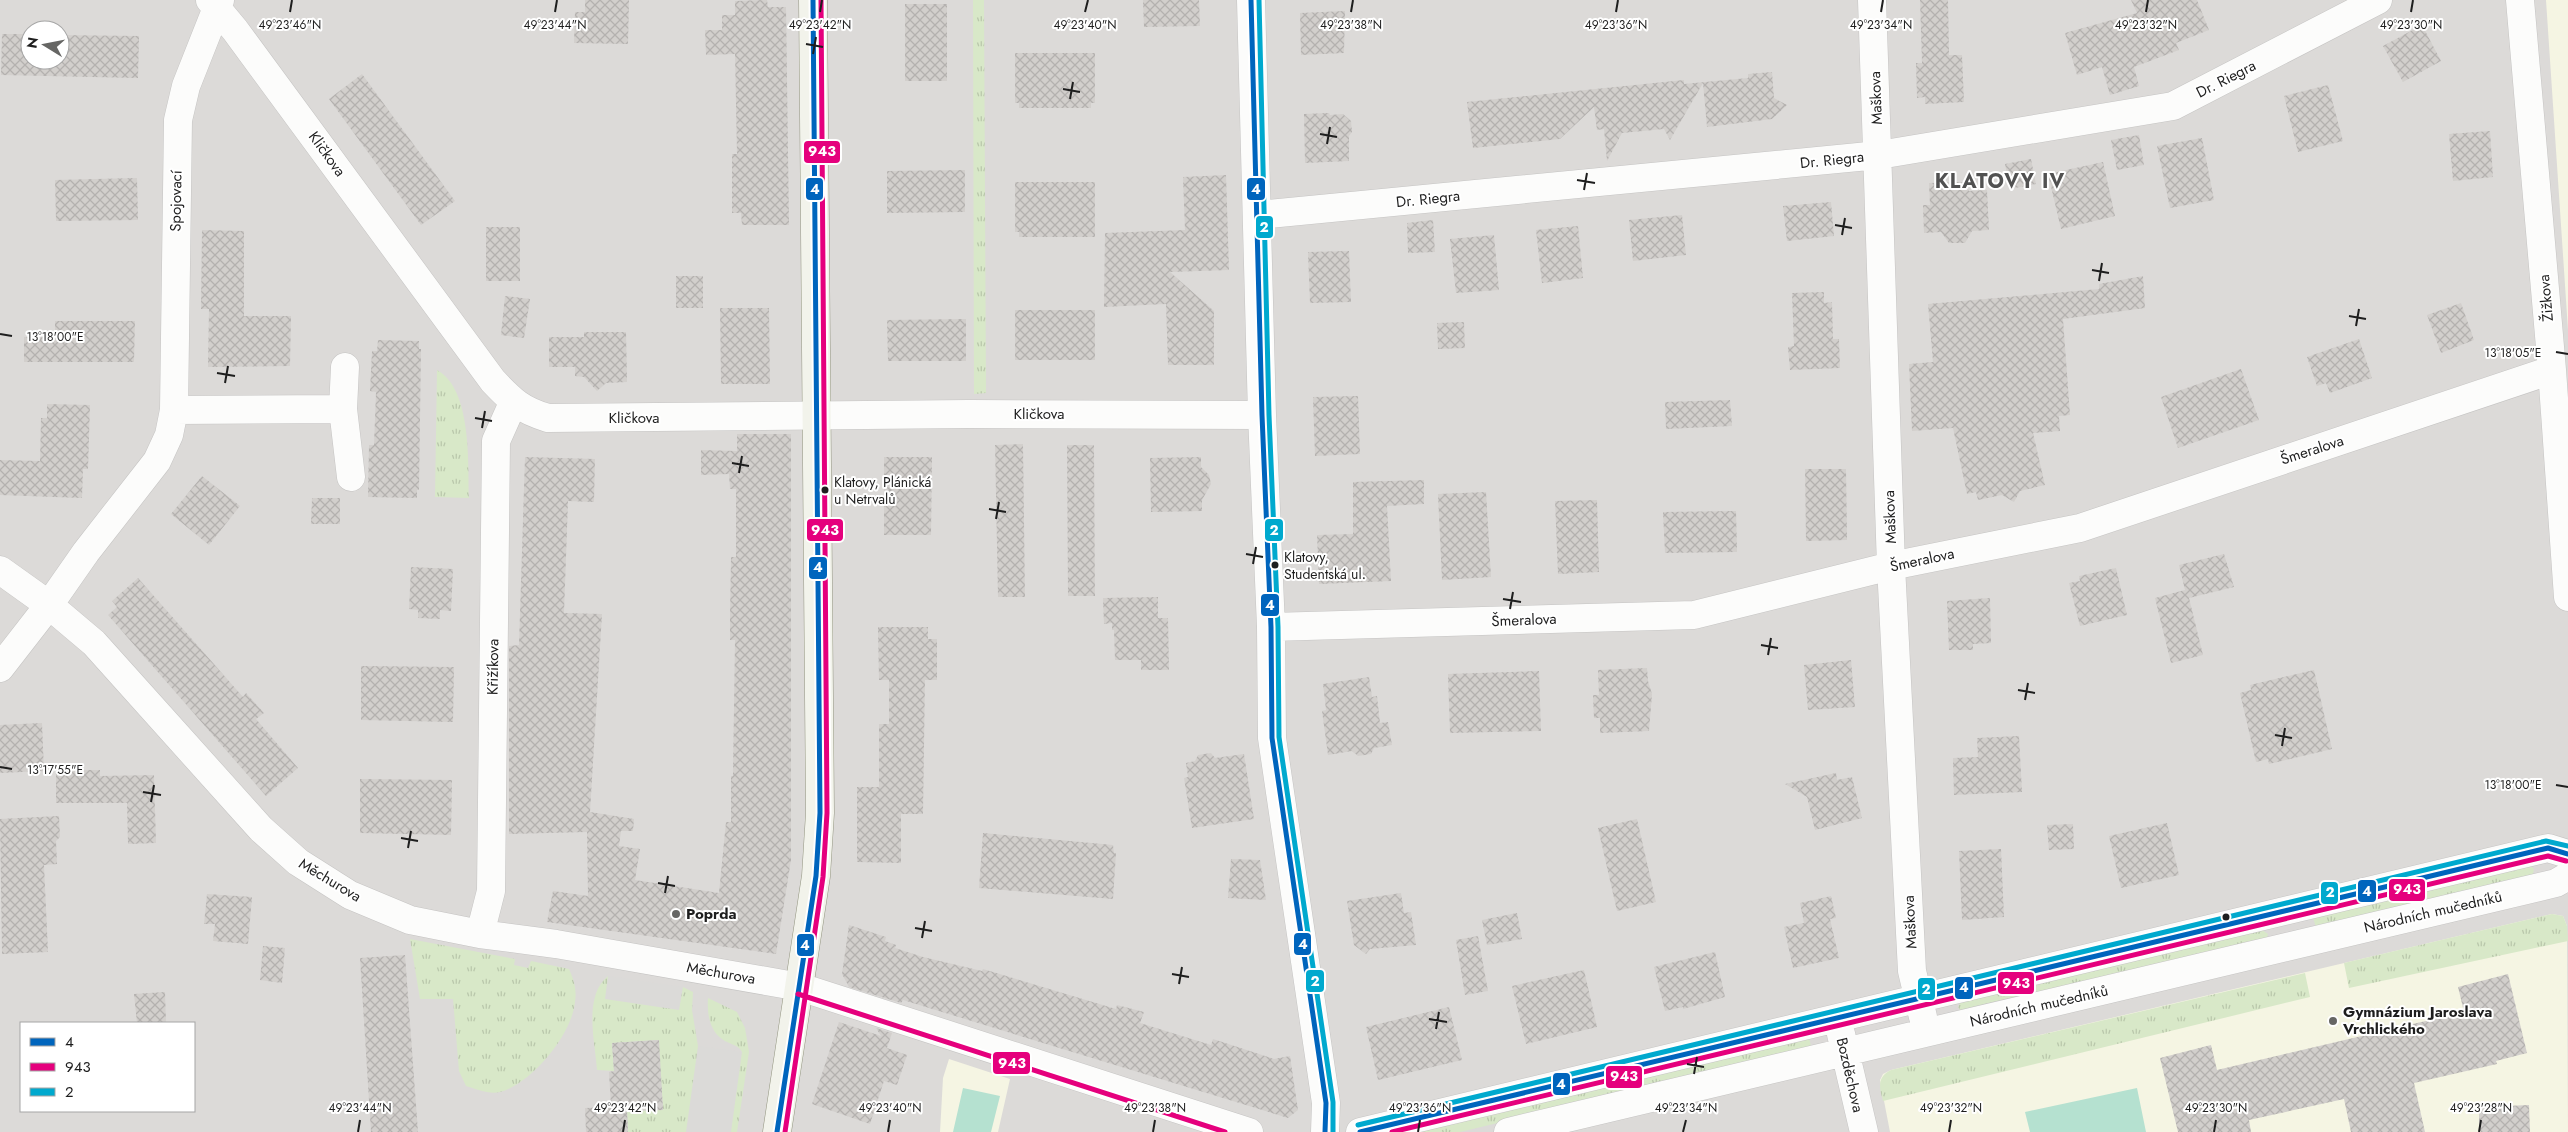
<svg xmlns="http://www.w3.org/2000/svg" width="2568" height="1132" viewBox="0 0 2568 1132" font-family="Jost,sans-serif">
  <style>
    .residential { fill: #dcdad8; fill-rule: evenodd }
    .education { fill: #f5f5e3 }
    .religious { fill: #dbdad8 }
    .grass { fill: url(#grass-tufts) }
    .pitch { fill: #b5e1d0 }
    .building { fill: url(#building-cross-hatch) }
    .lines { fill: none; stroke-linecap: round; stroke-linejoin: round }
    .street-casing { stroke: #c5c4c3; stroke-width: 29 }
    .secondary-casing { stroke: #939580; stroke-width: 29 }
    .street { stroke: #fcfcfb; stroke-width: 28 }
    .secondary { stroke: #f2f3eb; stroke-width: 28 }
    .bus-1-casing { stroke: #fff; stroke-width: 9 }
    .bus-2-casing { stroke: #fff; stroke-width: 9 }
    .bus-3-casing { stroke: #fff; stroke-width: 9 }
    .bus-1 { stroke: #0065bd; stroke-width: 5 }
    .bus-2 { stroke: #e5007d; stroke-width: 5 }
    .bus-3 { stroke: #00a9ce; stroke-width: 5 }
    .ticks { fill: none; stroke: #1e1e1e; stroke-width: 2 }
    .bus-dot { fill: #1e1e1e; stroke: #fff; stroke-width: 2 }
    .poi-dot { fill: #666664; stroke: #fff; stroke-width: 2 }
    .labels { text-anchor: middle; stroke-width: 4; stroke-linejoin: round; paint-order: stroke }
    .bus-label { font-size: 14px; fill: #1e1e1e; stroke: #fff; text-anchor: start }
    .street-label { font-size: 15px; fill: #1e1e1e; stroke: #fff }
    .poi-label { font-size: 15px; font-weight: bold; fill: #1e1e1e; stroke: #fff; text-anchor: start }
    .district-label { font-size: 20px; font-weight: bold; letter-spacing: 1px; fill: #515151; stroke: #fff }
    .ticks-label { font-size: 12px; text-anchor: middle; fill: #1e1e1e; stroke: #fff; stroke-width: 4; stroke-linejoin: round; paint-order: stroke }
    .line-badge { stroke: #fff; stroke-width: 2 }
    .badge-label { font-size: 14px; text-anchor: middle; font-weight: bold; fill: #fff }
  </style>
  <defs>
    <pattern id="grass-tufts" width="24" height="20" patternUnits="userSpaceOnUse" patternTransform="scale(1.25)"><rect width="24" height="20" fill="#d8e8c8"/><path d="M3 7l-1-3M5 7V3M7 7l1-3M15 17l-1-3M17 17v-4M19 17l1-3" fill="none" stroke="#b9c7ab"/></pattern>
    <pattern id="building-cross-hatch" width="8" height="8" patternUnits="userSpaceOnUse" patternTransform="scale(1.25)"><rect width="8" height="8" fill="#d2cfcc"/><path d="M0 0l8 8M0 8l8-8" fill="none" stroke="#b4b1af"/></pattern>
  </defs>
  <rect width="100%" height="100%" fill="#edebe7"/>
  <path class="residential" d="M0,0H2568V1132H0ZM30,30H60V60H30ZM21,1023H194V1111H21Z"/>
  <path class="education" d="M2546,0H2568V330Z
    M2552,914L2563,916L2567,926L2568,1132H1890L1880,1080L1883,1074L1891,1070Z
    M949,1059L1010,1079L998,1132H940L943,1078Z"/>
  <path class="religious" d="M608,976L683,987L680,1010L605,999Z
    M698,1046L742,1052L731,1132H686Z"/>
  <path class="grass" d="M973,0H984L986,393L974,394Z
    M437,370C472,389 468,463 469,498L435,497Z
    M2530,865L2534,869L2533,874L2529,876L2316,928L2313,917Z
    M2552,914L2563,916L2567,926L2568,941L2349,988L2344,963Z
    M2262,930L2268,934L2267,938L1960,1010L1958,1007L1961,1001Z
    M410,939L515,959L514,965L528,968L531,961L569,969C574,980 577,990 575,1002C572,1035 531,1084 500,1092C490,1095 476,1089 466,1086L459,1071L453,999H420Z
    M2305,973L2310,997L1883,1101C1879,1087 1877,1077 1891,1070Z
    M608,976L605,999L679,1010L683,987L693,992L692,1010L698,1046L686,1132H628L627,1111L663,1110L658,1040L612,1043L614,1071L597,1070C595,1042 583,996 608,976Z
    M708,998L737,1012L745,1028L749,1052L737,1132H731L742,1052C738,1044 728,1044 722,1039C709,1030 707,1012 708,998Z
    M1809,1038L1811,1046L1806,1049L1460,1132H1413Z"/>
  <path class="pitch" d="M963,1088L1000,1096L991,1132H953Z
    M2137,1088L2146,1132H2030L2025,1112Z"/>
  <path class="building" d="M585,0H629L628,44L574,43L575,12H585Z
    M767,0L768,7H786L789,225H742L741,213H732V154H737L735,54L706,55L705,30H722V15H735V1Z
    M1143,0H1199L1200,26L1144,27Z
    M1920,0H1948L1949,55H1962L1964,102L1925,104V97L1917,98L1916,63H1922Z
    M2131,0H2197L2209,30L2176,43L2179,50L2134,67L2139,86L2110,95L2102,67L2077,75L2065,33L2137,13Z
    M905,4H947V81H905Z
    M1345,11L1344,53L1301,55L1300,13Z
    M2422,25L2441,61L2403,82L2383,46Z
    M2,34H30V60H60V35L139,36L138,78L1,75Z
    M1015,53H1095V103H1091V108H1019V103H1015Z
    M1772,72L1774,98L1787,105L1772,119L1707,127L1703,83L1670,140L1664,129L1622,133L1607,161L1604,129L1597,130L1594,107L1560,139L1473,148L1467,102L1684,80V84L1748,78V74Z
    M362,74L455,201L421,225L329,99Z
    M2328,85L2343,141L2298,152L2284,96Z
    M1329,113L1330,115L1343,114L1351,121L1352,132L1349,136V161L1305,163L1304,114Z
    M2490,131L2493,177L2453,181L2449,134Z
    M2139,135L2144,165L2117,170L2111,140Z
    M2202,138L2214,200L2170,208L2157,146Z
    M2031,159L2036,184L2010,189L2005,164Z
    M2103,162L2115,216L2061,229L2048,174Z
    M965,170V212L887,213V171Z
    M1226,175L1229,270L1170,272L1214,311V365H1168L1166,304L1104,307L1105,233L1185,230L1183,177Z
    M137,178L138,220L56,221L55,180Z
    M1015,182H1095V237H1019V232H1015Z
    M1964,182L1969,191L1987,190L1989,230L1972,231L1965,243H1949L1941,232L1924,233L1923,205H1930L1929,183Z
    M1831,202L1834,236L1787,241L1783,206Z
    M1682,215L1686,255L1633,261L1629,220Z
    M1433,220L1435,252L1408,253L1407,223Z
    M1578,226L1583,278L1542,283L1536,230Z
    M486,227H520V281H486Z
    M202,230L244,231V316H291L290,366L208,367L209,309H201Z
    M1494,235L1499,290L1456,293L1450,239Z
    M1349,251L1351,302L1310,303L1308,252Z
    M676,276H703V308H676Z
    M2143,276L2145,308L2063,319L2070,415L2059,416L2060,431L2033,433L2045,485L2020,491L2014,502L2002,495L1978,500L1976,492L1967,494L1953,428L1912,431L1909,364L1933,362L1928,304L2099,289V284Z
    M1824,292V303L1832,302L1833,339H1839L1840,368L1790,370L1788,347L1794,346L1792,293Z
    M505,296L530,299L524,338L501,335Z
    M2461,303L2474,340L2441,353L2427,315Z
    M720,308H769L770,384H721Z
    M1015,310H1095V360H1015Z
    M966,319V361H888L887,320Z
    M55,321H135L134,362H24V337H55Z
    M1464,322L1465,348L1438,349L1437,323Z
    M584,332H626L627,382L606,383L597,391L584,377L575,376V367H549V337H584Z
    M2359,339L2372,378L2330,393L2326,383L2317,386L2307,357Z
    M378,340L419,341V349H421L419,490H417V498L368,497L369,445H374L376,392L370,391L372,351H377Z
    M2241,369L2259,420L2178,448L2161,397Z
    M1358,396L1360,454L1315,456L1313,397Z
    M1730,400L1732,426L1666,429L1665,402Z
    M47,404L90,405L88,469H83L82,498L0,495V460L40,461L41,418H47Z
    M737,434H791V860L776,954L547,922L553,891L588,896L587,832L509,834V646L519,645L525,457L595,459L594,502L568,501L564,613L602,614L590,812L634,819L633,831H621L619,846L640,849L635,880L719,893L726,822H731V776H733L735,640H730V615L731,557H736V489H730L729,474L701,475V450L737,451Z
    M1023,444L1025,597H998L995,445Z
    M1067,445H1094L1095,596H1068Z
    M884,457H932L931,535H884Z
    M1201,457V467L1209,475L1211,484L1202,500V511L1151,512L1150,458Z
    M1805,469H1846L1847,540L1806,541Z
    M202,476L240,506L209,545L171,514Z
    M1424,480V504L1387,506L1391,581L1319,584L1317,535L1353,534V482Z
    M1486,492L1491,577L1442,580L1438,494Z
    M312,498H340V524H311Z
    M1597,500L1599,572L1558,574L1555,501Z
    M1736,511L1737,552L1665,553L1663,512Z
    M2224,554L2234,587L2189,598L2203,655L2171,663L2155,598L2185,590L2179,565Z
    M411,567L453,569L451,611L440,610V619L418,618V610L409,609Z
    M2116,568L2127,615L2080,626L2069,583L2080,581L2079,576Z
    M138,578L243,697L246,693L264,713L256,719L298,768L266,796L108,615L117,607L112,601Z
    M1158,597V618H1168L1169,670H1141V660H1115L1114,630H1112V623L1104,624L1103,598Z
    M1990,598L1991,643L1973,644V650H1949L1947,601Z
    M878,627H928V639H937V680H925L923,814H901V863L857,862V787H879V724H889V680H879Z
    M1851,660L1855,707L1808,710L1804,665Z
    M361,666L454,667L453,722L361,720Z
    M1647,668L1648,681L1652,694L1649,731L1600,733V718H1594L1593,695H1599L1598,670Z
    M2314,670L2332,749L2269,764L2268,759L2256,762L2240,693L2251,690L2250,685Z
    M1539,671L1541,731L1450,733L1448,674Z
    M1369,677L1372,697L1377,696L1380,723L1388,722L1392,745L1374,748L1371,754L1358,756L1352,751L1328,755L1322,711L1326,710L1323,684Z
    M42,723L44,771L0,773V725Z
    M2019,736L2022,792L1954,795L1953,758L1978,757L1977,738Z
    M1211,753L1215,758L1244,754L1254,819L1192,828L1184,778L1188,777L1186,763L1195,761L1198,755Z
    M56,770H100V776L154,775L156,843L128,844L127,803H56Z
    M1836,773L1837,780L1852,777L1862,818L1815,830L1807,797L1785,784Z
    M360,779L452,780L451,835L360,833Z
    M59,816L60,837L56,841L57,864L44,865L48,952L2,954L0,819Z
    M1637,819L1656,902L1617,911L1598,828Z
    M2167,823L2179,875L2121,888L2109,836Z
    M2073,824L2074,849L2049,850L2047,825Z
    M983,833L1113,845L1114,853H1116L1113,899L979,888Z
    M2001,849L2004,917L1962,920L1959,851Z
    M1231,859L1260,860L1266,900L1228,898Z
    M1401,893L1404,913L1411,912L1416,945L1370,949L1366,954L1354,945L1347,901Z
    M207,894L252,897L248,944L213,941L215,924H204Z
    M1831,896L1836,918L1830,919L1839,958L1793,968L1784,927L1804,923L1800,903Z
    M1517,913L1522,939L1487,945L1482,920Z
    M849,925L886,937L885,941L896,945L895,948L923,957L982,971L983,969L1116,1009L1117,1005L1144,1012L1140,1023L1211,1045L1213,1039L1274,1059L1290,1056L1298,1110L1288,1118L903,1000L901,1003L849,987L842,974Z
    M1478,936L1488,991L1465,995L1456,940Z
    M263,946L285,948L282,983L260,980Z
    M1715,952L1725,997L1683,1009V1007L1665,1011L1654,967Z
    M405,955L418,1132H371L360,958Z
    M1584,970L1597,1027L1526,1044L1512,986Z
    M2508,974L2527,1053L2496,1061L2497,1064L2414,1083L2425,1132H2351L2344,1099L2249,1120L2251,1132H2178L2160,1058L2211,1045L2217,1070L2464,1012L2458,987Z
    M165,992L166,1023H137L134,994Z
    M1449,1007L1462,1060L1378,1080L1366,1027Z
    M839,1022L881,1036L876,1028L892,1033L887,1048L907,1055L897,1085L884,1081L870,1124L812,1104Z
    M659,1040L663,1110L627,1111L628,1132H586L585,1108L611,1107L609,1072L614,1071L612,1043Z
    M2529,1105L2530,1132H2481L2479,1130V1107Z"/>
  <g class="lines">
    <defs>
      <path id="street" d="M210,0L235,30L493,381C512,401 521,410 548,418L969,414L1262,415
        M1251,0L1262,415L1271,627L1272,738L1326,1103L1325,1132
        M1872,0L1891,566L1912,971L1923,1017
        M2520,0L2552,370L2568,597
        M1258,215L1879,155L2173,106L2378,0
        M345,367L343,409L351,477
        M174,410L343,409
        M0,570L49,605L94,643L261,829L298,862L350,895L410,920L480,934L556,944L800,987L1249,1132
        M1271,627L1694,615L1891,566L2080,528L2552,370
        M0,668L49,605L86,552L157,461L169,435L174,410L178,120L186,86L220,0
        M480,934L491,891L496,441L513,403
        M1841,1034L1864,1132
        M1360,1132L2548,848L2568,854
        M1508,1132L2556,883L2568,876"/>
      <path id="secondary" d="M777,1132L816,876L820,813L813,0"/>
    </defs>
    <use href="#street" class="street-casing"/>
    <use href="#secondary" class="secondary-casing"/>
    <use href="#street" class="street"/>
    <use href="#secondary" class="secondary"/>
    <defs>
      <path id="bus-1" d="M1251,0L1262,415L1271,627L1272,738L1326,1103L1325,1132
        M777,1132L816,876L820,813L813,0
        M1360,1132L2548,848L2568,854"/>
      <path id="bus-2" d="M798,994L1225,1132
        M785,1132L823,877L827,813L821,0
        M1392,1132L2548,856L2566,861"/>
      <path id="bus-3" d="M1259,0L1269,415L1278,627L1279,737L1333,1102V1132
        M1358,1125L2546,841L2568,846"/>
    </defs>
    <use href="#bus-1" class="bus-1-casing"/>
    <use href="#bus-2" class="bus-2-casing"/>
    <use href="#bus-3" class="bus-3-casing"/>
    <use href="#bus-1" class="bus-1"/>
    <use href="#bus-2" class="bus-2"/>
    <use href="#bus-3" class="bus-3"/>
  </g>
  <path class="ticks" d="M290,12L292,0M555,12L557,0M820,12L822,0M1085,12L1088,0M1351,12L1353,0M1616,12L1618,0M1881,12L1883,0M2146,12L2148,0M2411,12L2413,0M806,44L823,47M813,54L816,37M1063,89L1080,92M1070,99L1073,82M1320,134L1337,137M1327,144L1330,127M1577,180L1595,183M1584,190L1587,173M1835,225L1852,228M1842,235L1845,218M2092,270L2109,273M2099,281L2102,263M2349,316L2366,319M2356,326L2359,309M0,334L12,336M2556,352L2568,354M217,373L235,376M225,383L228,366M475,418L492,421M482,428L485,411M732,463L749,466M739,473L742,456M989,509L1006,512M996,519L999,502M1246,554L1263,557M1253,564L1256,547M1503,599L1521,602M1510,609L1513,592M1761,645L1778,648M1768,655L1771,638M2018,690L2035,693M2025,700L2028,683M2275,735L2292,738M2282,746L2285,728M0,767L12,769M2556,785L2568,787M143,792L161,795M151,802L154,785M401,838L418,841M408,848L411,831M658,883L675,886M665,893L668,876M915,928L932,931M922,938L925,921M1172,974L1189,977M1179,984L1182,967M1429,1019L1447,1022M1436,1029L1439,1012M1687,1064L1704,1067M1694,1074L1697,1057M358,1132L360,1120M623,1132L625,1120M888,1132L890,1120M1153,1132L1155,1120M1418,1132L1420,1120M1683,1132L1686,1120M1949,1132L1951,1120M2214,1132L2216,1120M2479,1132L2481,1120"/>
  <g class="bus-dot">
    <circle cx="825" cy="490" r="4.5"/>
    <circle cx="1275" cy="565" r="4.5"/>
    <circle cx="2226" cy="917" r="4.5"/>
  </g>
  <g class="poi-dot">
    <circle cx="676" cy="914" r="5"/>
    <circle cx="2333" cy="1021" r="5"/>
  </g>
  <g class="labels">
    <g class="bus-label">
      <text x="834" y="487">Klatovy, Plánická<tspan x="834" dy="17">u Netrvalů</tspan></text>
      <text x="1284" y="562">Klatovy,<tspan x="1284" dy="17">Studentská ul.</tspan></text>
    </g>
    <g class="street-label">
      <text transform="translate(2226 79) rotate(-27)" y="5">Dr. Riegra</text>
      <text transform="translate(1876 98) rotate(-92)" y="5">Maškova</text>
      <text transform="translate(327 154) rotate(54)" y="5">Kličkova</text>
      <text transform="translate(1832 160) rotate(-6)" y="5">Dr. Riegra</text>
      <text transform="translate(1428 199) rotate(-6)" y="5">Dr. Riegra</text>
      <text transform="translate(176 201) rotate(-89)" y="5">Spojovací</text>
      <text transform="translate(2546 298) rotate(-95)" y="5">Žižkova</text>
      <text x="1039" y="419">Kličkova</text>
      <text x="634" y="423">Kličkova</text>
      <text transform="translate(2312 450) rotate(-18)" y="5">Šmeralova</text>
      <text transform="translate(1890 517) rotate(-92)" y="5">Maškova</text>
      <text transform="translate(1922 560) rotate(-12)" y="5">Šmeralova</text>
      <text transform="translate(1524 620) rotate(-2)" y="5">Šmeralova</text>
      <text transform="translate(493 667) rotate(-89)" y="5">Křižíkova</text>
      <text transform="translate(330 880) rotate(31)" y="5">Měchurova</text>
      <text transform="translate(2433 912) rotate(-13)" y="5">Národních mučedníků</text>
      <text transform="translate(1910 922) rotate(-93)" y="5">Maškova</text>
      <text transform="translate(721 973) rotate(10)" y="5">Měchurova</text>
      <text transform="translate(2039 1006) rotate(-13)" y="5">Národních mučedníků</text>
      <text transform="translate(1850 1075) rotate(77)" y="5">Bozděchova</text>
    </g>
    <g class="poi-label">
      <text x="686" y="919">Poprda</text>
      <text x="2343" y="1017">Gymnázium Jaroslava<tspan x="2343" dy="17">Vrchlického</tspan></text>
    </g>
    <g class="district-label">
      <text x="2000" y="188">KLATOVY IV</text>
    </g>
  </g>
  <g class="ticks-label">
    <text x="290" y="29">49°23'46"N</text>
    <text x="555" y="29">49°23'44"N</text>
    <text x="820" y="29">49°23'42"N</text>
    <text x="1085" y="29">49°23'40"N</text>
    <text x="1351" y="29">49°23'38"N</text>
    <text x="1616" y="29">49°23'36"N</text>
    <text x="1881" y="29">49°23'34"N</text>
    <text x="2146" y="29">49°23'32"N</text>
    <text x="2411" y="29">49°23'30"N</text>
    <text x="55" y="341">13°18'00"E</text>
    <text x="2513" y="357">13°18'05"E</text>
    <text x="55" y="774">13°17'55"E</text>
    <text x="2513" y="789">13°18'00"E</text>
    <text x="360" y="1112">49°23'44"N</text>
    <text x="625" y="1112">49°23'42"N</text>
    <text x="890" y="1112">49°23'40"N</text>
    <text x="1155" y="1112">49°23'38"N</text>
    <text x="1420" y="1112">49°23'36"N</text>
    <text x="1686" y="1112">49°23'34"N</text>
    <text x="1951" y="1112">49°23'32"N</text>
    <text x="2216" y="1112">49°23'30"N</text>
    <text x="2481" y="1112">49°23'28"N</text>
  </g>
  <g class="line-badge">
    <rect x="803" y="140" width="38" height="24" rx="5" fill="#e5007d"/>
    <rect x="805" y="177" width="19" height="24" rx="5" fill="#0065bd"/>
    <rect x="1246" y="177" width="20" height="24" rx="5" fill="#0065bd"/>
    <rect x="1255" y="215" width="19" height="24" rx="5" fill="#00a9ce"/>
    <rect x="806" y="518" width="38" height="24" rx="5" fill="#e5007d"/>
    <rect x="1264" y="518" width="20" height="24" rx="5" fill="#00a9ce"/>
    <rect x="808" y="556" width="20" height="24" rx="5" fill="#0065bd"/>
    <rect x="1260" y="593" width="20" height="24" rx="5" fill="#0065bd"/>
    <rect x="2388" y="878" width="38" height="24" rx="5" fill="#e5007d"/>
    <rect x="2357" y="879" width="20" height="24" rx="5" fill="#0065bd"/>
    <rect x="2320" y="881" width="19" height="24" rx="5" fill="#00a9ce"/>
    <rect x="1293" y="932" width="19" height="24" rx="5" fill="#0065bd"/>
    <rect x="796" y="933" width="19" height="24" rx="5" fill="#0065bd"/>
    <rect x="1305" y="969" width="20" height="24" rx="5" fill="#00a9ce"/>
    <rect x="1997" y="971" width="38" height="24" rx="5" fill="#e5007d"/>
    <rect x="1954" y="976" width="20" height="24" rx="5" fill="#0065bd"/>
    <rect x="1917" y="977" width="19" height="24" rx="5" fill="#00a9ce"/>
    <rect x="992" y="1051" width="39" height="24" rx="5" fill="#e5007d"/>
    <rect x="1605" y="1065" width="38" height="24" rx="5" fill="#e5007d"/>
    <rect x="1552" y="1072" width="19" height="24" rx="5" fill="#0065bd"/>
  </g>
  <g class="badge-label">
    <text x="822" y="156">943</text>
    <text x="815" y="194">4</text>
    <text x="1256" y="194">4</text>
    <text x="1264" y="232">2</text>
    <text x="825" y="535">943</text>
    <text x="1274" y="535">2</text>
    <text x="818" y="572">4</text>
    <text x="1270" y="610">4</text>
    <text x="2407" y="894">943</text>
    <text x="2367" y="896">4</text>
    <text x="2330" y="897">2</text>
    <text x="1303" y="949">4</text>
    <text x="805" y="950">4</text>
    <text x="1315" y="986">2</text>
    <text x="2016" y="988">943</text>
    <text x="1964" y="992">4</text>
    <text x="1926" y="994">2</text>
    <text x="1012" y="1068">943</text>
    <text x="1624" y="1081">943</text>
    <text x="1561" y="1089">4</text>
  </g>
  <rect x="20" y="1022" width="175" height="90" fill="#ffffff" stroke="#a5a5a5"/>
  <rect x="30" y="1038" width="25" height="8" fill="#0065bd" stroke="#a5a5a5"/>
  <text x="65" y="1047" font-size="15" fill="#1e1e1e">4</text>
  <rect x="30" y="1063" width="25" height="8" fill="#e5007d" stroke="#a5a5a5"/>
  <text x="65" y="1072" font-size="15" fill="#1e1e1e">943</text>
  <rect x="30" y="1088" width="25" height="8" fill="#00a9ce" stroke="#a5a5a5"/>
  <text x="65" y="1097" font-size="15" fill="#1e1e1e">2</text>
  <g transform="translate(45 45) rotate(280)"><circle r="24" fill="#ffffff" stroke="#a5a5a5"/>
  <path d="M0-4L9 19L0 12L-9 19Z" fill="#666664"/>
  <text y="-8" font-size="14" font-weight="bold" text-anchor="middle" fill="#1e1e1e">N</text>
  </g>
</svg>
